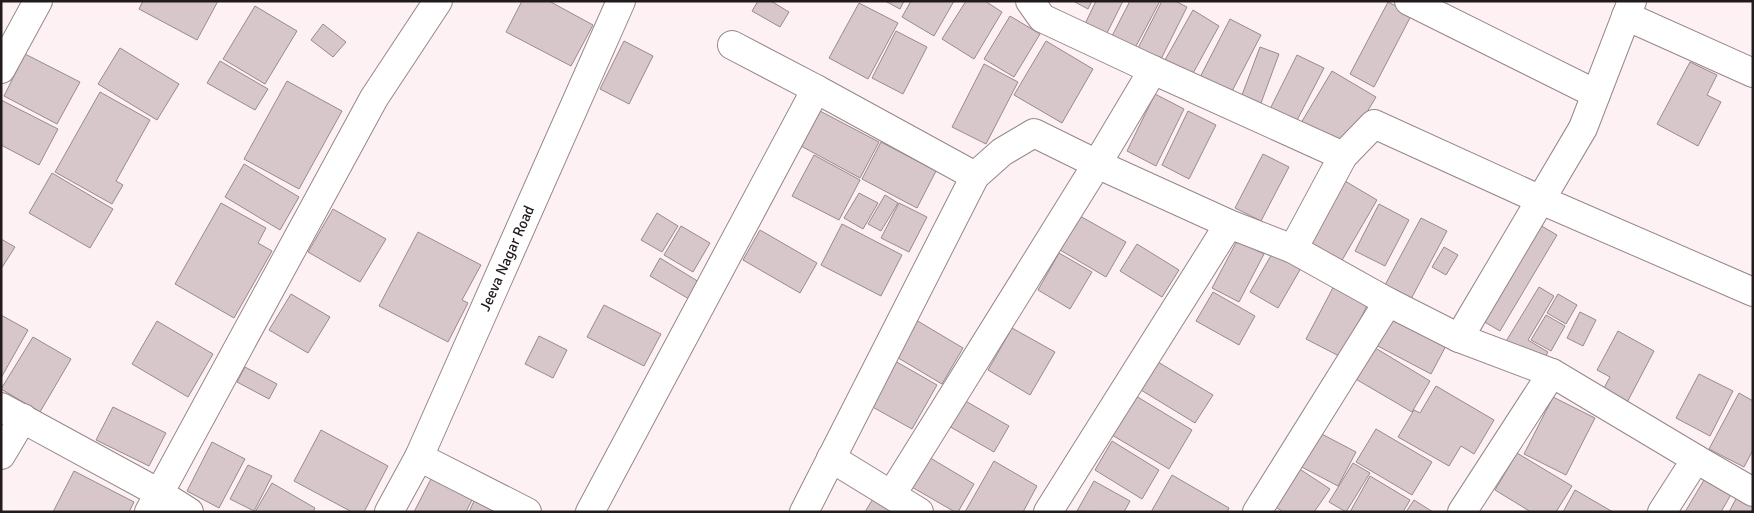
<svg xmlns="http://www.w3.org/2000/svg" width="1754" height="513" viewBox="0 0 1754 513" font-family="Signika,sans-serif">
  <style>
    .building { fill: #d7c7ca; stroke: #998a8d }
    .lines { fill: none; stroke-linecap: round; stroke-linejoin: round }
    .minor-casing { stroke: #968789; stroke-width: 30 }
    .minor { stroke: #fff; stroke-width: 28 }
    .labels { text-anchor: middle; stroke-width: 5; stroke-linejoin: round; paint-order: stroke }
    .street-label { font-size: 15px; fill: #211b1c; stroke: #fef1f3 }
  </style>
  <rect width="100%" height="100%" fill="#fef1f3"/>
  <path class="building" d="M143,1H218L197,40L139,9Z
    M522,1H549L593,25L571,66L506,32Z
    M758,1H771L789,12L780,27L752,11Z
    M885,1H904L900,9Z
    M911,1H954L934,36L902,17Z
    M966,1H985L1002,12L974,59L942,39Z
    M1073,1H1092L1088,9Z
    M1096,1H1123L1104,39L1083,28Z
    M1130,1H1160L1135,48L1112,36Z
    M1162,1H1175L1187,7L1161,59L1138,48Z
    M1388,2L1412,14L1374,87L1350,74Z
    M859,3L898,23L868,79L829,58Z
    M255,6L297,31L265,84L223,59Z
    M1193,10L1219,26L1192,75L1165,60Z
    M1010,16L1040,34L1014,77L984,59Z
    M1230,19L1261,35L1228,99L1197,83Z
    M323,24L346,42L333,57L311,40Z
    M896,31L927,47L903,94L872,78Z
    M624,41L653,56L629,104L600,89Z
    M1046,41L1093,69L1062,123L1014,95Z
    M1260,47L1279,54L1261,103L1242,95Z
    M120,48L179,84L157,120L98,84Z
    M25,54L80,82L57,124L4,96Z
    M1297,55L1324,68L1294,126L1268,113Z
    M220,61L268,89L255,110L207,83Z
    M1690,62L1717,75L1707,95L1721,102L1698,146L1657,124Z
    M984,64L1018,82L986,144L952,127Z
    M1332,71L1376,97L1345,149L1301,123Z
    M287,81L342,111L299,189L244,159Z
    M100,92L150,120L116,181L123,185L112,204L55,172Z
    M1155,94L1184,109L1156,166L1127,151Z
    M1,100L58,129L39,165L1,145Z
    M820,111L879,142L860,178L801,146Z
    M1188,111L1216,125L1189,179L1162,165Z
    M881,142L936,171L917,208L862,179Z
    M1263,154L1289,167L1261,221L1235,208Z
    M814,155L860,180L839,220L792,196Z
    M244,164L299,197L280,230L225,197Z
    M52,173L113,209L90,248L29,213Z
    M1345,181L1377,200L1341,262L1309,243Z
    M859,193L878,203L863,229L844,218Z
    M885,195L898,203L881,231L868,224Z
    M221,203L266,228L258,243L272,251L234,318L175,284Z
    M899,203L927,217L909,252L881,238Z
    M1379,204L1409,220L1385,266L1355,251Z
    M333,209L386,239L360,282L308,252Z
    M657,213L678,226L662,252L641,240Z
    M1080,216L1126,242L1106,277L1060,250Z
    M1421,218L1447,231L1411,299L1385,285Z
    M1533,221L1557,235L1500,331L1476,317Z
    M842,224L902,255L881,296L821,265Z
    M681,226L710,243L693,272L664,255Z
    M760,230L817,263L800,293L743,260Z
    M418,232L481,265L462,300L468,303L448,342L379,306Z
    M1,239L15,247L1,269Z
    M1237,241L1264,254L1239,302L1212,288Z
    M1137,244L1179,270L1162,297L1120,271Z
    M1444,247L1458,255L1446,275L1432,267Z
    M1273,252L1301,268L1278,308L1250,292Z
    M1059,253L1092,272L1070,309L1038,290Z
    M660,258L699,282L689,299L650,276Z
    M1337,280L1371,298L1341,357L1306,339Z
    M1539,287L1554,296L1528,340L1548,352L1541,365L1505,343Z
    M1213,292L1255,316L1239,345L1196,321Z
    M291,294L330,317L308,353L269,330Z
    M1558,294L1577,305L1566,324L1547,313Z
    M604,305L661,334L644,366L587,337Z
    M1580,312L1596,320L1583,346L1567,338Z
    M1390,314L1447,344L1431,374L1374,344Z
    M1,315L28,330L1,378Z
    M1546,315L1565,326L1551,351L1531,340Z
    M916,320L963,348L942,384L895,356Z
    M157,321L213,354L188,397L132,364Z
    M1012,328L1055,352L1030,395L988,370Z
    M1618,331L1654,351L1622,412L1598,399L1610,377L1597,370Z
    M539,336L567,350L553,378L525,364Z
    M33,337L71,359L40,412L1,389Z
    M1372,346L1430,381L1412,412L1354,378Z
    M895,361L937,385L912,429L869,405Z
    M1158,362L1213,395L1195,423L1141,390Z
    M245,367L277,384L269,399L237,382Z
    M1699,374L1733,391L1710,436L1676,418Z
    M1436,386L1494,420L1474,454L1461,446L1449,466L1398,437L1414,410L1420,413Z
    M1739,393L1753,401V450L1744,467L1709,449Z
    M1136,396L1192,430L1169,469L1112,435Z
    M1553,397L1595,418L1566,475L1524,454Z
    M962,399L1009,426L994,452L947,425Z
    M113,407L166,433L149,466L96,440Z
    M1376,429L1432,462L1412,495L1356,462Z
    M321,430L388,466L364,512H352L294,481Z
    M1314,430L1356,452L1338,486L1296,464Z
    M1112,441L1159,470L1142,499L1095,470Z
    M212,442L245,459L219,508L187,491Z
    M1517,453L1572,486L1556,512H1531L1495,490Z
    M927,456L974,484L958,512H955L910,486Z
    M994,461L1037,486L1023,512H965Z
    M1353,463L1370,473L1346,512L1329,502Z
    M248,465L272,476L254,511L230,499Z
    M1295,466L1330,489L1314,512H1283L1270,503Z
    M74,471L134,502L129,512H53Z
    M433,475L474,496L466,512H414Z
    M1172,475L1229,508L1227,512H1151Z
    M1707,475L1733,491L1721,512H1685Z
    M1370,476L1410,500L1403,512H1350Z
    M1094,481L1130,501L1124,512L1077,511Z
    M272,483L315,508L313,512H255Z
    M1575,490L1613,512H1563Z
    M1738,495L1753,504V512H1729Z
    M874,497L899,512H865Z
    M1414,500L1433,512H1406Z
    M474,501L495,512H469Z"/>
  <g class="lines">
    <defs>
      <g id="minor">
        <path d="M1409,1L1596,94"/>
        <path d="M1626,16L1753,73"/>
        <path d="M732,45L816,89"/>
        <path d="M1,69L38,1"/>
        <path d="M1153,70L1343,156L1293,249"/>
        <path d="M1343,156L1374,124L1541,200L1753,292"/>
        <path d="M1459,338L1552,373L1462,512"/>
        <path d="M1552,373L1696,459L1662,512"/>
        <path d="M1,407L159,493L189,512"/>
        <path d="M1,455L23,418"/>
        <path d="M419,457L527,512"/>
        <path d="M831,458L919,512"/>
        <path d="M1696,459L1753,492"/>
        <path d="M892,494L1097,164L1153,70L1042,18L1030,1"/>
        <path d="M149,512L374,98L438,1"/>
        <path id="s1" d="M389,512L419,457L621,1"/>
        <path d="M590,512L816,89L975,176"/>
        <path d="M804,512L975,176L1002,152L1034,133L1097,164L1229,224L1293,249L1388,302L1459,338L1583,128L1632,1"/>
        <path d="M1048,512L1229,224"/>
        <path d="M1257,512L1388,302"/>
      </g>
    </defs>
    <use href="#minor" class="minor-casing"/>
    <use href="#minor" class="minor"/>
  </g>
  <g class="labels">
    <g class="street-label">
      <text dy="5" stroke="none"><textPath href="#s1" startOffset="280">Jeeva Nagar Road</textPath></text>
    </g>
  </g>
  <rect width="1754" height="513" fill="none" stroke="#211b1c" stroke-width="5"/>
</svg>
